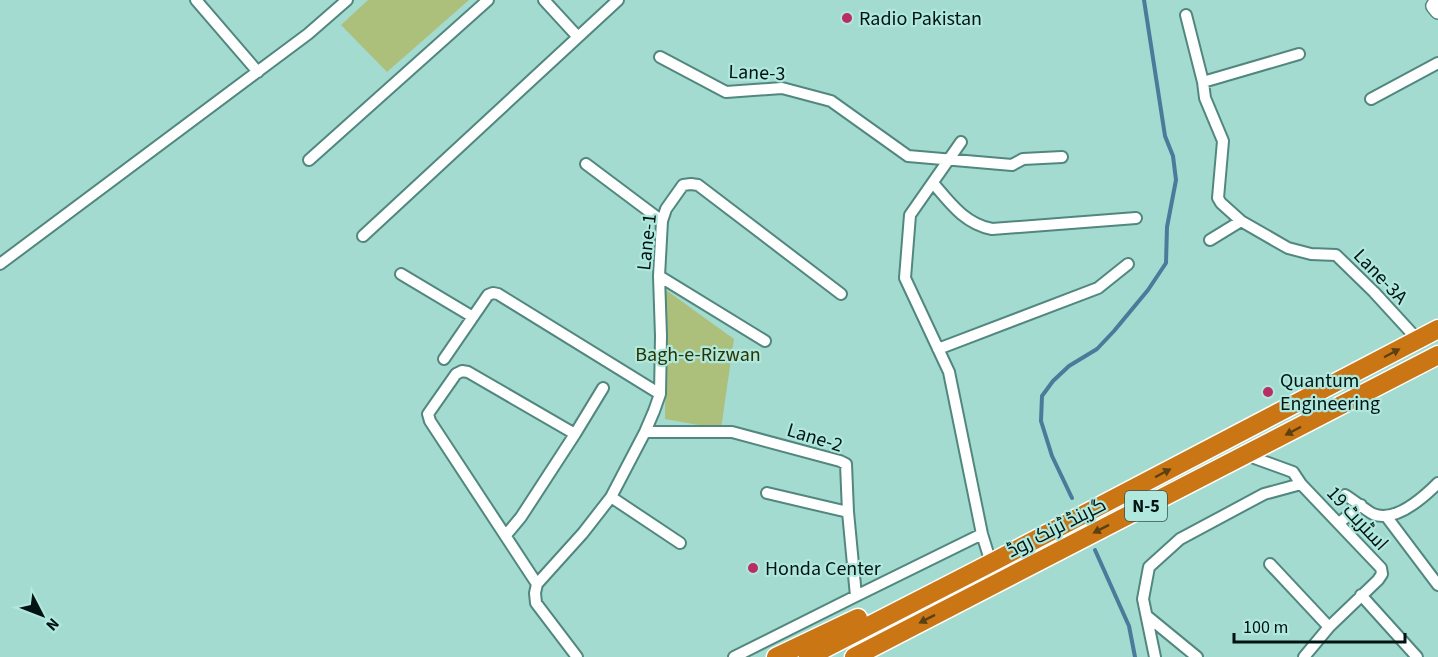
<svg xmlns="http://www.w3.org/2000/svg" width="1438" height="657" viewBox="0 0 1438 657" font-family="'Source Sans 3',Cairo,sans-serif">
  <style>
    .green { fill: #acc07c }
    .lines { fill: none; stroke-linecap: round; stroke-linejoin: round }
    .stream { stroke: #4a7b9a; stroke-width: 4 }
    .street-casing { stroke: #51877e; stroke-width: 14 }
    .secondary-casing { stroke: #51877e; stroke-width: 18 }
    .highway-casing { stroke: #fff; stroke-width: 21 }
    .street { stroke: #fff; stroke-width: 10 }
    .secondary { stroke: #fff; stroke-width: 15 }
    .highway { stroke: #ca7614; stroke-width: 18 }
    .oneway { fill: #5b4012 }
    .poi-dot { fill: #b92d64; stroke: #b0e8de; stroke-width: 2 }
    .labels { text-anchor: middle; stroke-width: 4.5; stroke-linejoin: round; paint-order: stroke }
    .shield { fill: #b0e8de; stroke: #36544e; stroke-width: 1.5 }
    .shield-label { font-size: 18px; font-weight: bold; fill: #011411 }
    .poi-label { font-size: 20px; fill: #011411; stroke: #b0e8de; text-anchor: start }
    .street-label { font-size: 20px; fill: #011411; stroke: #b0e8de }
    .park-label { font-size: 20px; fill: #2a3501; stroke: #b0e8de }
  </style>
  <rect width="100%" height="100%" fill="#a3dbd1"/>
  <path class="green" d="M368,0H469L387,72L341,25Z
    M666,290L734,339L721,429L665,419Z"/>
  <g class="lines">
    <path class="stream" d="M1072,498L1052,456L1041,421L1042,396L1053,381L1069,366L1097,349L1114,331L1148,290L1166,263L1167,227L1176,180L1173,156L1165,136L1144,0
      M1095,550L1129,626L1135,657"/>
    <defs>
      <path id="street" d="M196,0L258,72
        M544,0L578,37
        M1186,15L1203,82L1205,98L1223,141L1218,198L1221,203L1241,221L1288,248L1311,254L1336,255L1374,292L1418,340
        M660,57L726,92L782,88L831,101L908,156L1012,165L1023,159L1062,157
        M1203,82L1299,54
        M1371,99L1438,63
        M961,142L910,215L905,278L949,372L982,534L991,563
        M309,160L488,0
        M586,164L662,221
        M933,183C950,203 965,224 992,229L1136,218
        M363,236L618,0
        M1210,240L1241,221
        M0,264L308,34L347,0
        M401,274L473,317
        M659,276L765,341
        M938,349L1098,288L1128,264
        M444,359L488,295L493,293L498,294L660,394
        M645,432H732L840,461L846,464L848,512L856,596
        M1301,484L1381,568L1382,574L1378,580L1329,627L1304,657
        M767,493L848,512
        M1345,495C1352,499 1367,511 1373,514C1395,523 1423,498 1438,483
        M611,497L680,543
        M1386,516L1438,585
        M1339,523L1361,505
        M506,535L521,517L575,434L603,388
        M1270,564L1329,627
        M537,584L430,421L428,414L456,374L462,371L468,372L575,434
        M1361,595L1417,657
        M1147,616L1197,657
        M577,657L536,603L535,593L537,584L583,533L611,497L645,432L654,411L660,394L661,336L659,276L662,221L666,209L683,185L691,184L698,185L841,294
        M734,657L856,596L982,534
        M1155,657L1143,599L1149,567L1180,539L1264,494L1301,484L1293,472L1246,455"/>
      <path id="secondary" d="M1438,0L1434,6L1438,11"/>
      <path id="highway" d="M776,657L858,618
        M808,657L991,563L1438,329
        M854,657L1438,355"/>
    </defs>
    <use href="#street" class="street-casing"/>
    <use href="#secondary" class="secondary-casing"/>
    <use href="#highway" class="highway-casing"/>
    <use href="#street" class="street"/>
    <use href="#secondary" class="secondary"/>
    <use href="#highway" class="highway"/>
  </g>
  <defs><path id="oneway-solid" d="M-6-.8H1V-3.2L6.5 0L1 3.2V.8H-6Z" transform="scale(1.5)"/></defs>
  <g class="oneway">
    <use href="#oneway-solid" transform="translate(1392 353) rotate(-28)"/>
    <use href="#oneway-solid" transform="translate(1293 431) rotate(152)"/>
    <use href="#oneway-solid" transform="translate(1163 473) rotate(-28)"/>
    <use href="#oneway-solid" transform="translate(1101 529) rotate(153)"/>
    <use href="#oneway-solid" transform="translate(927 619) rotate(153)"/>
  </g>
  <g class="poi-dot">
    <circle cx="847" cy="18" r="6"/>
    <circle cx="1268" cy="392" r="6"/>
    <circle cx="753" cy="568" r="6"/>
  </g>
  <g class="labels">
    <rect class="shield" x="1125" y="491" width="42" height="30" rx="4.5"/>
    <g class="shield-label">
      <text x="1146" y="512">N-5</text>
    </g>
    <g class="poi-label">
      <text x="859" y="25">Radio Pakistan</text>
      <text x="1280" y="387">Quantum<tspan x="1280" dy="23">Engineering</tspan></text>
      <text x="765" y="575">Honda Center</text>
    </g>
    <g class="street-label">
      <text transform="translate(757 72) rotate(2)" y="7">Lane-3</text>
      <text transform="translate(646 242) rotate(-84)" y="7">Lane-1</text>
      <text transform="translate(1381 276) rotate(46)" y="7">Lane-3A</text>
      <text transform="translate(815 437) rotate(17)" y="7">Lane-2</text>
      <text transform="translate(1358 518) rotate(47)" y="7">اسٹریٹ 19</text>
      <text transform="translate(1056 527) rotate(-27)" y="7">گرینڈ ٹرنک روڈ</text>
    </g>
    <g class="park-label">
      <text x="698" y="361">Bagh-e-Rizwan</text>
    </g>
  </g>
  <g transform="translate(42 615) rotate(132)" stroke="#b0e8de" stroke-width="4.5" paint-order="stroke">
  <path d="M0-4.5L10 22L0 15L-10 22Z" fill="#011411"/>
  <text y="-9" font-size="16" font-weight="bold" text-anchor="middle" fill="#011411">N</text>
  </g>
  <path d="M1234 633v9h171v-9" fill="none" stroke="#011411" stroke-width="3"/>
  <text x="1243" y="633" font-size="18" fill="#011411" stroke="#b0e8de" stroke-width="4.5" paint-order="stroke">100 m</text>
</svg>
